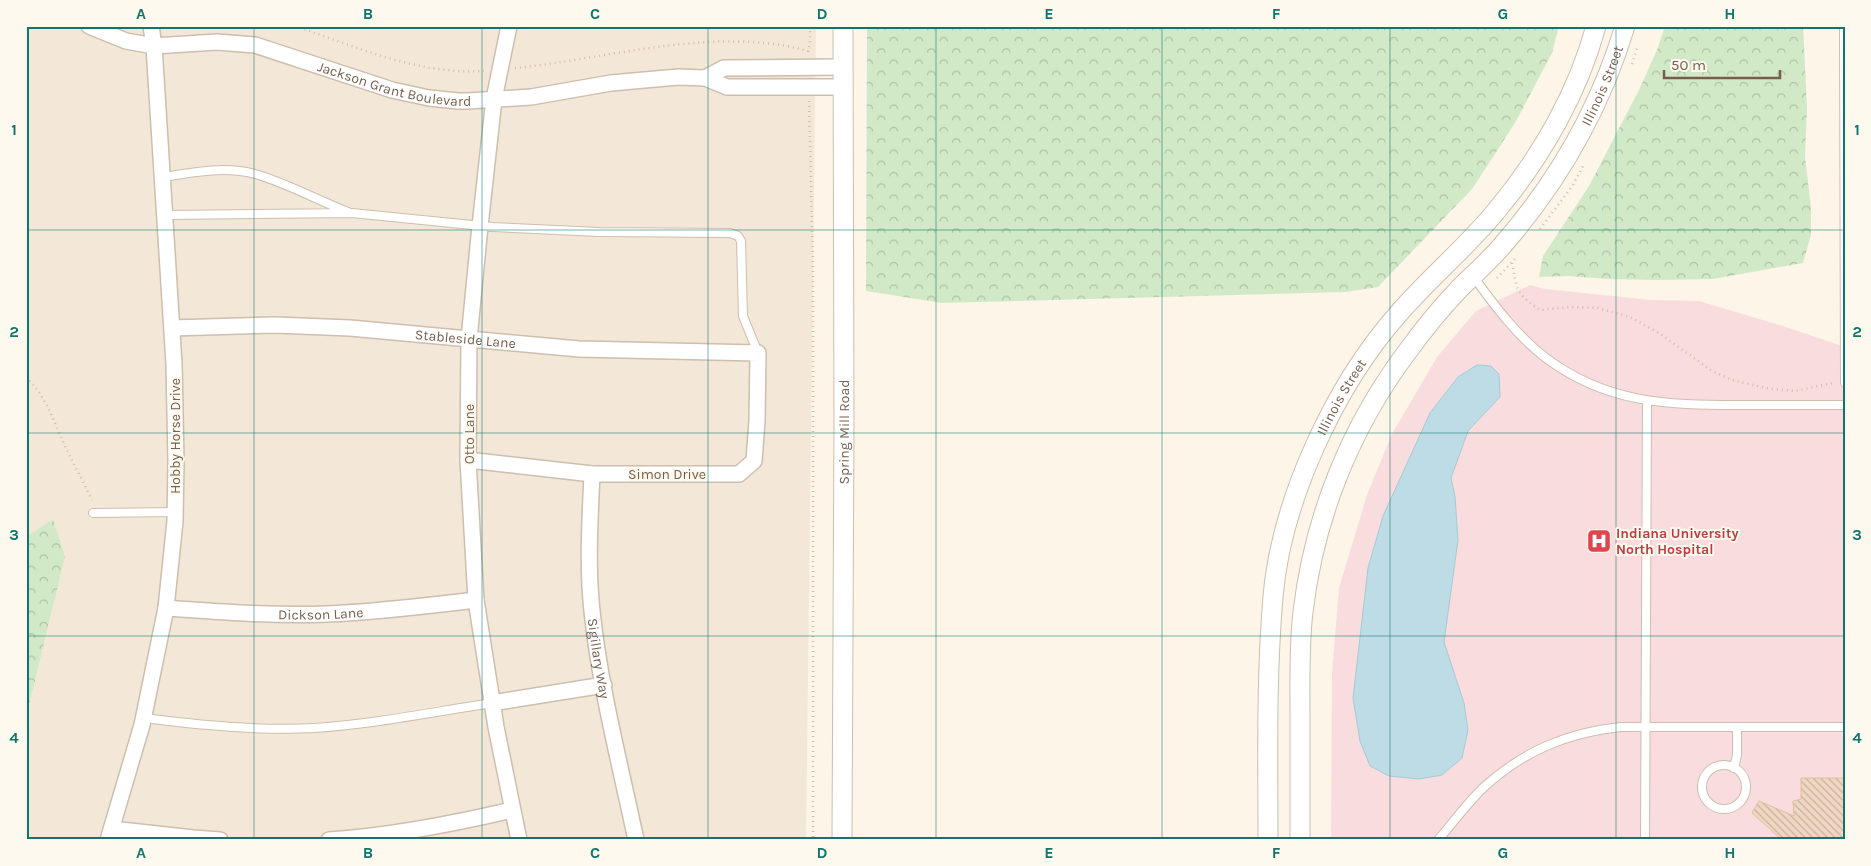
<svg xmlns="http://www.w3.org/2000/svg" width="1871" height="866" viewBox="0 0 1871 866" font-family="Karla,sans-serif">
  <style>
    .residential { fill: #f3e8d7 }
    .medical { fill: #f9dcdd }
    .forest { fill: url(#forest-crowns) }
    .water { fill: #bddce5; stroke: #a4cbd6 }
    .building { fill: url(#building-back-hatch); stroke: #e2bea2 }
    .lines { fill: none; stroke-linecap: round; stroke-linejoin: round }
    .service-casing { stroke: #cdbeae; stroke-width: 10 }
    .minor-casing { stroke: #cdbeae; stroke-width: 18 }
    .tertiary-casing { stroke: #cdbeae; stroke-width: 21 }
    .path { stroke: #d5baa4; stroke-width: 2.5; stroke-dasharray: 1 4; stroke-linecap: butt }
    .service { stroke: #fff; stroke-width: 8 }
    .minor { stroke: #fff; stroke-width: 15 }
    .tertiary { stroke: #fff; stroke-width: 19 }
    .grid { fill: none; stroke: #0f766e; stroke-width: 1; stroke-opacity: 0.55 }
    .labels { text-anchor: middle; stroke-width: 4; stroke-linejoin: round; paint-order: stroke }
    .street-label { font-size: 14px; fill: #755e4d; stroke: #fef9ee }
    .health-label { font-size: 14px; font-weight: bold; fill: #be3a42; stroke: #fef9ee; text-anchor: start }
    .neatline { fill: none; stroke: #0f766e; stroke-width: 2 }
    .grid-label { font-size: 16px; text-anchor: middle; font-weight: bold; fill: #0f766e }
  </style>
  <defs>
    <pattern id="forest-crowns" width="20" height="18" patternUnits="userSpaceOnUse" patternTransform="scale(1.25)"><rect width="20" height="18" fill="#d2e9c7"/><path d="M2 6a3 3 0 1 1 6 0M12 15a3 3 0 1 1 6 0" fill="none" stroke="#afc0a4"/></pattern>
    <pattern id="building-back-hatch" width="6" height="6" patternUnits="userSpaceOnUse" patternTransform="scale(1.25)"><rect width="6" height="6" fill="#f0d7c1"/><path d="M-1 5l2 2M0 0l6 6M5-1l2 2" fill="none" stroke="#c7b29f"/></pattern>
  </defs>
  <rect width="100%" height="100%" fill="#fcf5e8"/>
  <path class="residential" d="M26,26H816L806,840H26V718L65,557L29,535L26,542Z"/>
  <path class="medical" d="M1530,285L1545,289L1651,300L1699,301L1786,327L1845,347V840H1331L1332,674L1339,588L1367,495L1392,434L1437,357L1476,311Z"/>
  <path class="forest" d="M867,26H1559L1552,53L1515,123L1472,189L1378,287L1346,292L942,303L866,291Z
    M1665,26H1803L1807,108L1805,157L1811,207V235L1803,263L1713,279L1656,280L1608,279L1568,276L1539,277L1543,256L1589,186L1640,88L1657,50Z
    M53,519L65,557L26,718V542L29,535Z"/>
  <path class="water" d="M1477,365L1491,366L1499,374L1500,397L1468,431L1451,478L1455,496L1458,540L1444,642L1464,703L1468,730L1462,758L1442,775L1419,779L1389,776L1370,766L1360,741L1353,698L1368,568L1383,516L1430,413L1458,377Z"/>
  <path class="building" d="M1801,778H1845V840H1782L1752,813L1759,801L1794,816L1793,801L1801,799Z"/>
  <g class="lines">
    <defs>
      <path id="service" d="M1844,26L1845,383
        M164,177C194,172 225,166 255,174C287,183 317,200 348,212
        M166,215L352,213L492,227L599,232L730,233L738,236L741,241L743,316L758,353
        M1473,276C1494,305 1517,336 1546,358C1606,403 1666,405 1738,405C1774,405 1809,405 1845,405
        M93,513L175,512
        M144,718C200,725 258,731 315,728C374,724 433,712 492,703
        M1702 787a22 22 0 1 1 44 0a22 22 0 1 1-44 0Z
        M1734,768L1737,755V727
        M1438,840C1453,823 1467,803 1484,787C1524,751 1566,733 1620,727H1845
        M1645,840L1647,401"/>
      <g id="minor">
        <path id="s1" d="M89,26L126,41L154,46L217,42L255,45L392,90L429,98L458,101H468L531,97L611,83L678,77L705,78L727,87H843"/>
        <path d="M509,26L494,99L480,226L469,339L468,460L476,600L496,727L519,840"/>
        <path d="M705,78L724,68L843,67"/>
        <path id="s2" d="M172,328L275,325L350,328L579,349L758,353L757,421L754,461L739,474H592L468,460"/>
        <path id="s3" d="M592,474C590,520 587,565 592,611C600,688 620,764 636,840"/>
        <path id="s4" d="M166,608C220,612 273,616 327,614C377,612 426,606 476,600"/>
        <path d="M492,703L604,685"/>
        <path d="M112,829L193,838L220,840"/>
        <path d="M108,840L142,725L166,608L175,521L176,462L174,364L154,46L151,26"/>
        <path d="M329,840C390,836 452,824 512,810"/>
      </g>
      <g id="tertiary">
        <path id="s5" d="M842,840L844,424L843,26"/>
        <path id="s6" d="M1268,840C1268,759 1266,678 1273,597C1281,501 1335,385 1399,313C1430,277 1467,247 1497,210C1541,157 1578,93 1596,26"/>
        <path id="s7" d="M1300,840C1300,797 1300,755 1300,712C1300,679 1299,645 1303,612C1314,518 1350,428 1407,352C1423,330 1440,309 1459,289C1473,275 1488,262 1501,247C1558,182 1600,109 1625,26"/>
      </g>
    </defs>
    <use href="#service" class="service-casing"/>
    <use href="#minor" class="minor-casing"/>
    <use href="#tertiary" class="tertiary-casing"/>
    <path class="path" d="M295,26C357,47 418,75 484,71
      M808,52L810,43V26
      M1632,64L1638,45
      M515,68C608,59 716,25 808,51
      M809,101L813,268V840
      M1540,229L1573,185L1583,166
      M1512,263C1514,271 1514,276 1516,283C1518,295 1531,304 1540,310L1570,307L1598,308L1630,317L1659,333L1712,371L1732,380L1770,389L1795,391L1833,383
      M1497,278L1516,258
      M26,377C46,396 53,420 64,444C73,463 83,481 92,500"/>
    <use href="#service" class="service"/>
    <use href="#minor" class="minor"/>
    <use href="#tertiary" class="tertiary"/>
  </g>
  <path class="grid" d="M254,26V840M482,26V840M708,26V840M936,26V840M1162,26V840M1390,26V840M1616,26V840M26,230H1845M26,433H1845M26,636H1845"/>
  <defs>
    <symbol id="hospital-square" viewBox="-11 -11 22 22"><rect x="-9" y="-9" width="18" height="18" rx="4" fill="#e0444e" stroke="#fef9ee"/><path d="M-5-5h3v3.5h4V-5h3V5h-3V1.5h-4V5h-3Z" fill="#fff"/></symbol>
  </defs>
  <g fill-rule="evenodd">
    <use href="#hospital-square" x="1585" y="527" width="28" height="28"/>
  </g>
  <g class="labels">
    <g class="street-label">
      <text dy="5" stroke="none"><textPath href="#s1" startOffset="315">Jackson Grant Boulevard</textPath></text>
      <text dy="5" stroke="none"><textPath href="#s7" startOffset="844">Illinois Street</textPath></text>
      <text dy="5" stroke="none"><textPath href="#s2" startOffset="294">Stableside Lane</textPath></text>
      <text dy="5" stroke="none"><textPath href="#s6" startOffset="456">Illinois Street</textPath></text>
      <text dy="5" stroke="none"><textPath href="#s5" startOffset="408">Spring Mill Road</textPath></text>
      <text transform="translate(469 434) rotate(-90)" y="5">Otto Lane</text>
      <text transform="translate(175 436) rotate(-90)" y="5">Hobby Horse Drive</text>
      <text x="667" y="479">Simon Drive</text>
      <text dy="5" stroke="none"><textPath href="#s4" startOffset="155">Dickson Lane</textPath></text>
      <text dy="5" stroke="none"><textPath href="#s3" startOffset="185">Sigillary Way</textPath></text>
    </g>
    <g class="health-label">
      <text x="1616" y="538">Indiana University<tspan x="1616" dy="16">North Hospital</tspan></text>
    </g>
  </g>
  <rect width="1871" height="866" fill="none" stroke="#fef9ee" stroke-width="55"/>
  <path d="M1664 70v8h116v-8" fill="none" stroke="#755e4d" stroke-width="2.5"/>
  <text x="1671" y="70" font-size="15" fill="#755e4d" stroke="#fef9ee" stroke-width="4" paint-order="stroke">50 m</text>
  <rect x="28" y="28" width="1816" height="810" class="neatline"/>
  <g class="grid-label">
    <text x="141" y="19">A</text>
    <text x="368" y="19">B</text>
    <text x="595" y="19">C</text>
    <text x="822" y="19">D</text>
    <text x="1049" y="19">E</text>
    <text x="1276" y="19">F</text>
    <text x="1503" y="19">G</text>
    <text x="1730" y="19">H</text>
    <text x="14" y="135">1</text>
    <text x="1857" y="135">1</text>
    <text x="14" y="337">2</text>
    <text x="1857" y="337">2</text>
    <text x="14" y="540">3</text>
    <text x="1857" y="540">3</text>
    <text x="14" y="743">4</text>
    <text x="1857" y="743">4</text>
    <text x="141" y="858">A</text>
    <text x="368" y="858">B</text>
    <text x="595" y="858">C</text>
    <text x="822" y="858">D</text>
    <text x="1049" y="858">E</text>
    <text x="1276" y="858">F</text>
    <text x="1503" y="858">G</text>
    <text x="1730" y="858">H</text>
  </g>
</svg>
